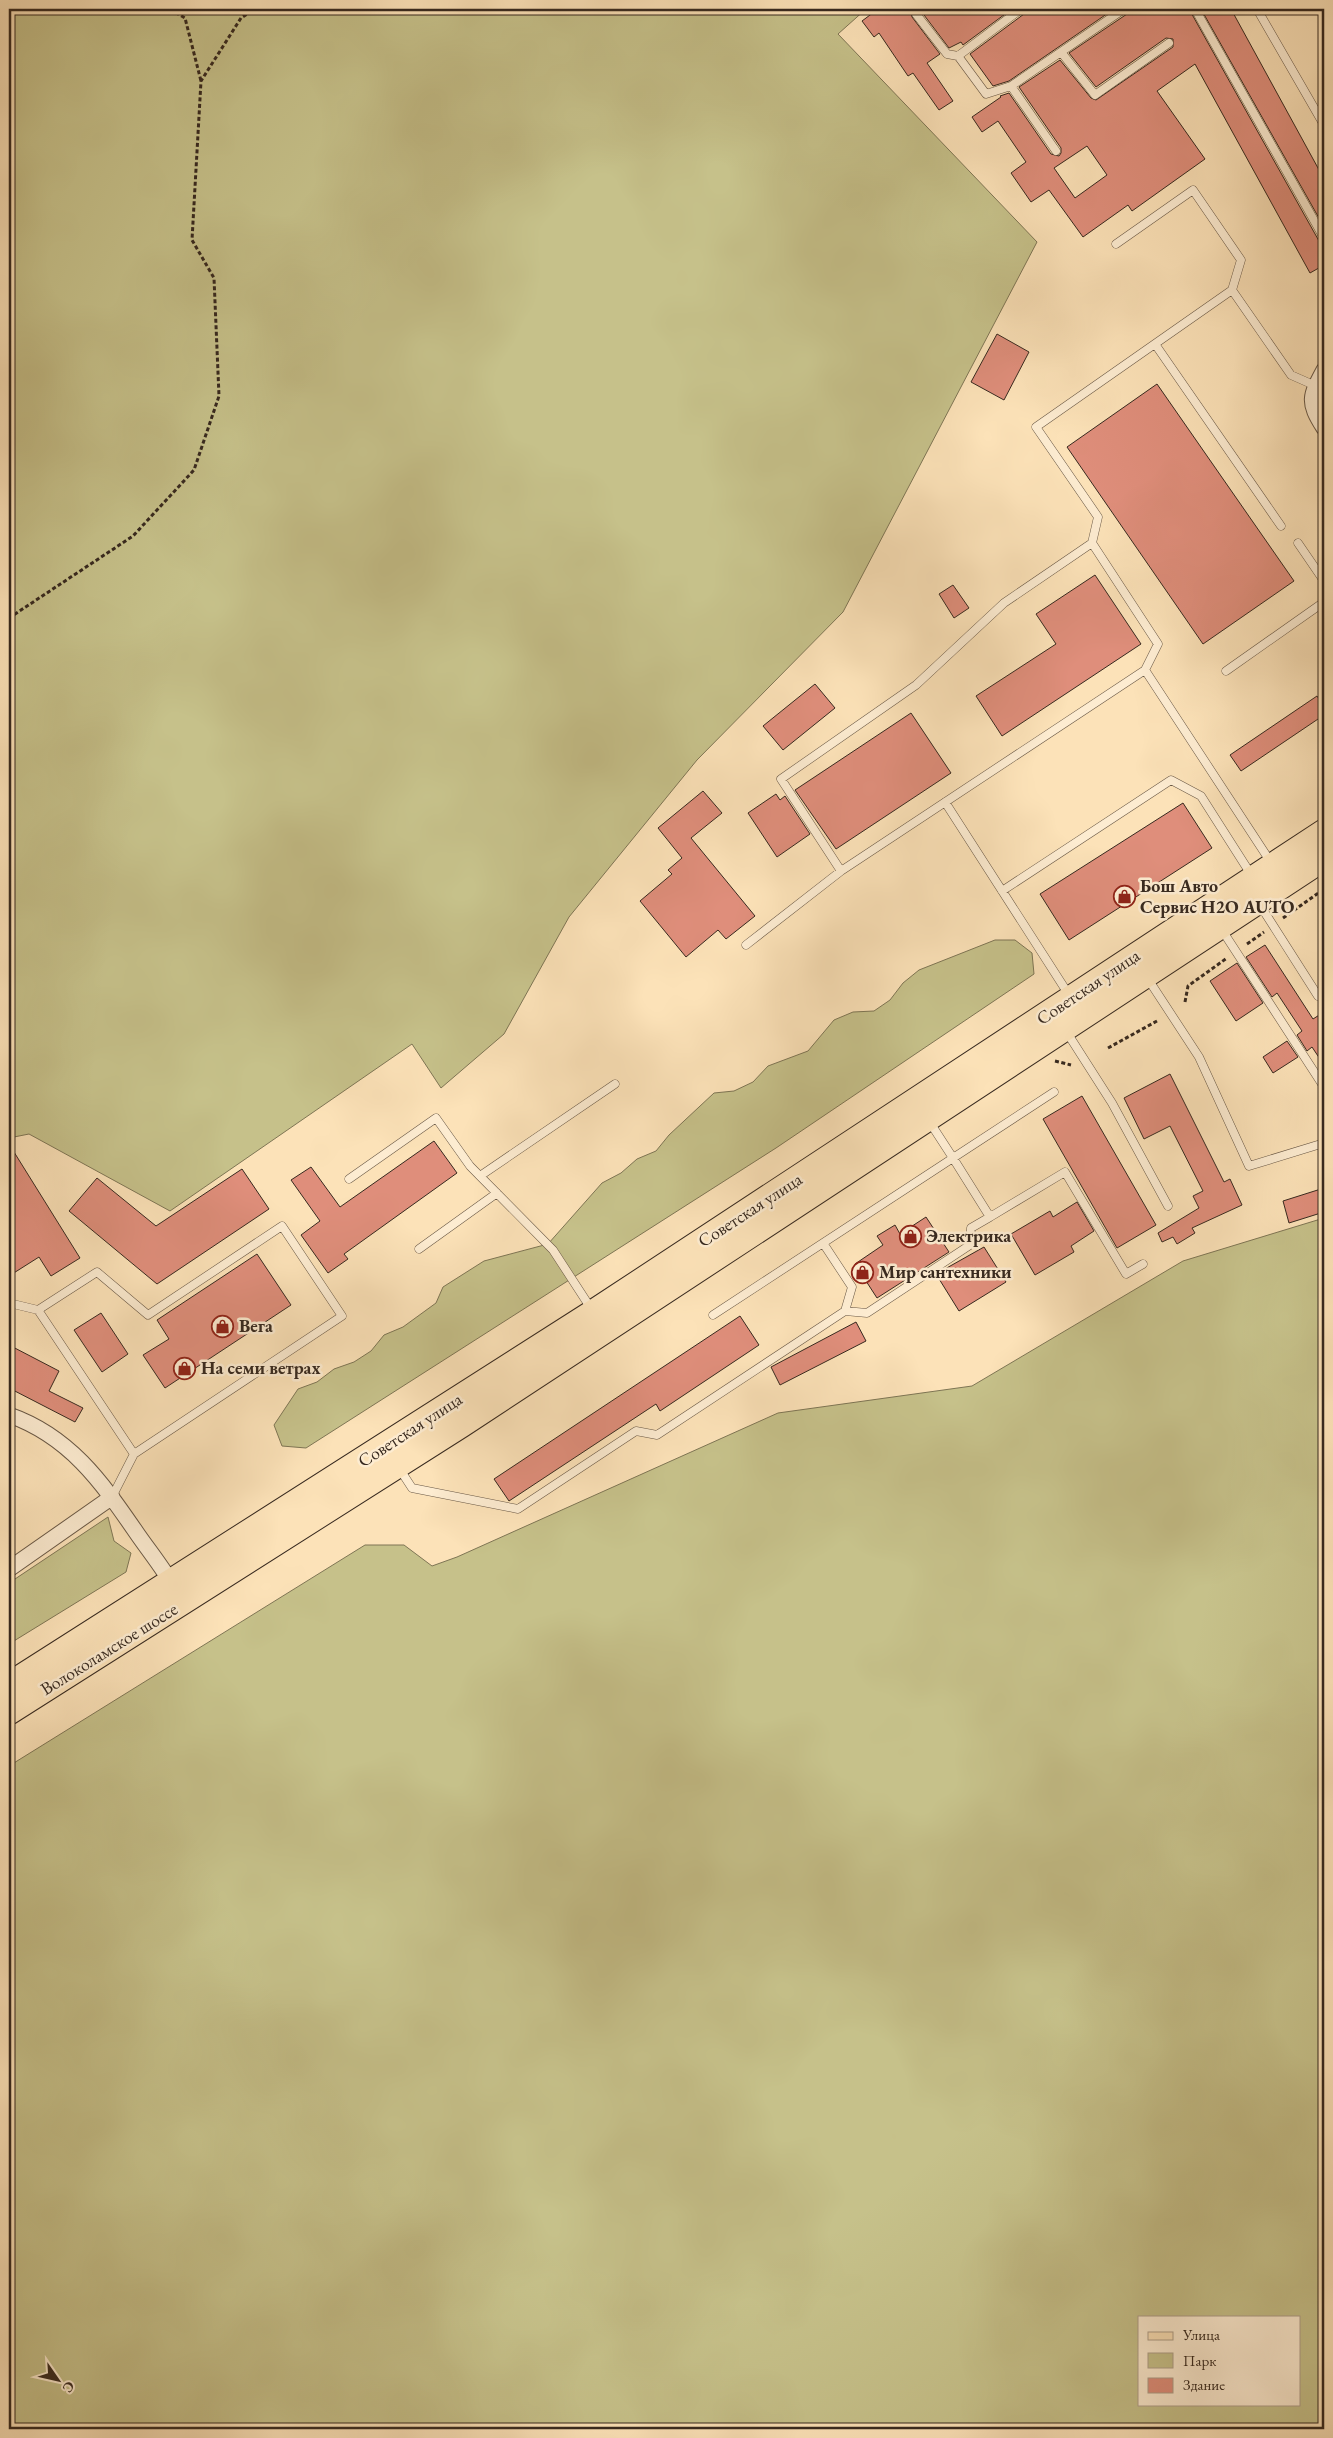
<svg xmlns="http://www.w3.org/2000/svg" width="1333" height="2438" viewBox="0 0 1333 2438" font-family="'EB Garamond',serif">
  <style>
    .green { fill: #c6c18a; stroke: #7e7554; fill-rule: evenodd }
    .building { fill: #df8e7b; stroke: #37291f; fill-rule: evenodd }
    .lines { fill: none; stroke-linecap: round; stroke-linejoin: round }
    .lane-casing { stroke: #685745; stroke-width: 9 }
    .street-casing { stroke: #685745; stroke-width: 17 }
    .primary-casing { stroke: #37291f; stroke-width: 27 }
    .path { stroke: #37291f; stroke-width: 3; stroke-dasharray: 4 2.5; stroke-linecap: butt }
    .lane { stroke: #fdecd1; stroke-width: 8 }
    .street { stroke: #fdecd1; stroke-width: 15 }
    .primary { stroke: #fce2b8; stroke-width: 25 }
    .labels { text-anchor: middle; stroke-width: 5; stroke-linejoin: round; paint-order: stroke }
    .poi-label { font-size: 18px; font-weight: bold; fill: #37291f; stroke: #fdecd1; text-anchor: start }
    .street-label { font-size: 18px; fill: #37291f; stroke: #fdecd1 }
  </style>
  <rect width="100%" height="100%" fill="#fce2b8"/>
  <filter id="stains"><feTurbulence type="fractalNoise" baseFrequency=".004" numOctaves="4"/><feColorMatrix values="0 0 0 0 .2 0 0 0 0 .09 0 0 0 0 .02 0 0 0 .5 -.17"/></filter>
  <radialGradient id="worn" r=".72"><stop offset=".6" stop-color="#630" stop-opacity="0"/><stop offset="1" stop-color="#630" stop-opacity=".3"/></radialGradient>
  <path class="green" d="M9,9H866L838,34L1037,242L843,612L697,760L569,917L504,1034L441,1088L412,1044L170,1211L29,1134L9,1138Z
    M995,940H1015L1032,953L1034,974L776,1148L306,1448L282,1446L274,1425L298,1389L317,1382L334,1369L354,1362L371,1351L384,1335L403,1327L436,1303L443,1287L484,1261L548,1244L602,1183L621,1173L637,1159L656,1151L669,1135L714,1093L734,1091L753,1082L768,1066L808,1051L834,1020L853,1012L874,1011L890,1000L903,983L919,970Z
    M1324,1218V2429H9V1766L365,1545H404L432,1566L457,1557L778,1413L972,1386L1183,1261ZM1139,2317H1299V2404H1139Z
    M108,1517L114,1541L131,1553L126,1572L9,1644V1583Z"/>
  <path class="building" d="M878,9H914L911,12L912,17L940,54L927,63L953,101L939,110L913,73L908,76L879,33L874,37L862,21Z
    M929,9H1012L963,45L961,42L949,48L924,15Z
    M1027,9H1114L1009,81L993,86L970,54L1024,14Z
    M1130,9H1189L1319,241L1324,244V265L1310,273L1195,64L1157,91L1205,159L1132,211L1128,205L1083,237L1049,190L1031,202L1011,173L1026,162L998,121L982,132L972,117L1001,97L1000,96L1009,93L1051,154L1059,156L1061,153V148L1019,87L1060,60L1091,98L1096,100L1173,47V39L1166,38L1096,87L1069,53L1127,14ZM1087,146L1107,175L1075,198L1054,168Z
    M1201,9H1231L1324,179V227Z
    M997,334L1029,352L1004,400L971,382Z
    M1157,384L1294,581L1203,644L1067,447Z
    M1095,575L1141,644L1002,736L976,696L1056,644L1036,614Z
    M953,585L969,608L954,618L939,594Z
    M815,684L835,708L783,750L763,726Z
    M1317,696L1324,707V715L1241,771L1230,755Z
    M911,713L951,773L836,849L795,790Z
    M703,791L722,813L691,838L755,916L726,939L718,930L686,957L640,901L672,874L668,870L682,858L658,828Z
    M776,794L780,800L785,796L810,834L777,857L748,813Z
    M1183,803L1212,848L1069,940L1040,894Z
    M1265,945L1313,1019L1324,1012V1065L1312,1047L1307,1051L1297,1035L1302,1031L1277,993L1272,997L1246,957Z
    M1237,963L1263,1003L1236,1021L1210,981Z
    M1287,1041L1298,1057L1273,1073L1263,1057Z
    M1170,1074L1224,1182L1230,1179L1242,1205L1192,1228L1195,1233L1177,1244L1173,1237L1162,1242L1158,1233L1199,1208L1193,1196L1203,1191L1170,1126L1144,1139L1124,1098Z
    M1082,1096L1156,1225L1117,1248L1043,1119Z
    M434,1141L457,1173L344,1254L348,1259L328,1273L301,1235L320,1221L291,1180L311,1167L340,1207Z
    M9,1144L80,1258L51,1276L39,1257L9,1276Z
    M242,1169L269,1209L157,1284L69,1211L97,1178L156,1226Z
    M1324,1188V1212L1289,1223L1283,1201Z
    M1077,1202L1094,1231L1071,1246L1074,1252L1035,1275L1011,1234L1050,1211L1053,1217Z
    M926,1217L949,1252L877,1298L855,1264L883,1245L877,1236L895,1225L900,1234Z
    M984,1247L1006,1282L959,1311L936,1274Z
    M257,1254L291,1305L165,1388L143,1355L169,1339L157,1320Z
    M101,1313L128,1354L102,1372L74,1330Z
    M740,1316L759,1345L660,1411L656,1404L509,1501L494,1479Z
    M856,1322L866,1341L780,1385L771,1367Z
    M9,1345L59,1371L49,1391L83,1408L75,1422L9,1388Z"/>
  <g class="lines">
    <defs>
      <path id="lane" d="M923,9L916,14L947,54L958,56L986,94L1011,86
        M1195,9L1324,238
        M1257,9L1324,125
        M1061,52L1095,95L1169,43
        M958,56L1021,9
        M1056,151L1011,86L1124,9
        M1116,244L1193,190L1241,260L1232,290
        M1155,344L1281,526
        M1092,543L1158,644L1145,670
        M1298,543L1324,581
        M1226,671L1324,602
        M945,802L1069,995
        M1272,864L1145,670L841,871L781,779L916,685L1004,603L1092,543L1098,517L1036,427L1232,290L1291,375L1316,386
        M1002,891L1171,780L1201,796L1252,876
        M1260,905L1318,996L1324,992
        M1222,930L1324,1087
        M746,945L841,871
        M1148,979L1199,1057L1249,1166L1324,1143
        M1066,1031L1112,1103L1168,1206
        M929,1121L953,1158L1054,1092
        M480,1176L615,1084
        M349,1179L436,1118L470,1166L553,1250L592,1310
        M990,1217L1065,1172L1126,1274L1143,1264
        M823,1243L852,1287L845,1311
        M419,1249L497,1193
        M9,1303L38,1310
        M399,1468L412,1488L518,1509L636,1431L657,1435L845,1311L867,1313L970,1245L971,1228L990,1217L953,1158L713,1315
        M112,1497L134,1454L342,1316L282,1226L148,1315L97,1272L38,1310L134,1454"/>
      <path id="street" d="M1324,370C1310,396 1307,402 1324,428
        M9,1415C69,1436 101,1481 136,1532C149,1551 164,1569 175,1589
        M9,1569L112,1497"/>
      <path id="primary" d="M9,1685L594,1312L1324,832
        M9,1712L461,1425L1324,858"/>
    </defs>
    <use href="#lane" class="lane-casing"/>
    <use href="#street" class="street-casing"/>
    <use href="#primary" class="primary-casing"/>
    <path class="path" d="M170,9L185,18L201,81
      M9,618L133,536L194,470L219,396L214,278L192,240L201,81L241,18L255,9
      M1283,918L1324,889
      M1247,944L1264,932
      M1185,1002L1188,986L1227,958
      M1108,1048L1157,1021
      M1055,1061L1071,1065"/>
    <use href="#lane" class="lane"/>
    <use href="#street" class="street"/>
    <use href="#primary" class="primary"/>
  </g>
  <defs>
    <symbol id="shop-ring" viewBox="-11 -11 22 22"><circle r="9.5" fill="#fdecd1" stroke="#8f2418" stroke-width="1.5"/><path d="M-5-2.5h2.3a2.7 3.5 0 0 1 5.4 0H5L5.5 6h-11ZM-1.5-2.5h3a1.5 2.3 0 0 0-3 0Z" fill="#8f2418"/></symbol>
  </defs>
  <g fill-rule="evenodd">
    <use href="#shop-ring" x="1112" y="884" width="25" height="25"/>
    <use href="#shop-ring" x="898" y="1224" width="25" height="25"/>
    <use href="#shop-ring" x="850" y="1260" width="25" height="25"/>
    <use href="#shop-ring" x="210" y="1314" width="25" height="25"/>
    <use href="#shop-ring" x="172" y="1356" width="25" height="25"/>
  </g>
  <g class="labels">
    <g class="poi-label">
      <text x="1140" y="892">Бош Авто<tspan x="1140" dy="21">Сервис H2O AUTO</tspan></text>
      <text x="926" y="1242">Электрика</text>
      <text x="879" y="1278">Мир сантехники</text>
      <text x="239" y="1332">Вега</text>
      <text x="201" y="1374">На семи ветрах</text>
    </g>
    <g class="street-label">
      <text transform="translate(1088 987) rotate(-34)" y="6">Советская улица</text>
      <text transform="translate(750 1210) rotate(-33)" y="6">Советская улица</text>
      <text transform="translate(410 1430) rotate(-33)" y="6">Советская улица</text>
      <text transform="translate(109 1649) rotate(-32)" y="6">Волоколамское шоссе</text>
    </g>
  </g>
  <rect width="1333" height="2438" fill="none" stroke="#fce2b8" stroke-width="30"/>
  <rect x="10" y="10" width="1313" height="2418" fill="none" stroke="#37291f" stroke-width="2.5"/>
  <rect x="15" y="15" width="1303" height="2408" fill="none" stroke="#37291f"/>
  <rect x="1138" y="2316" width="162" height="90" fill="#fdecd1" stroke="#ae9e8a"/>
  <rect x="1148" y="2332" width="25" height="8" fill="#fce2b8" stroke="#ae9e8a"/>
  <text x="1183" y="2340" font-size="15" fill="#37291f">Улица</text>
  <rect x="1148" y="2353" width="25" height="15" fill="#c6c18a" stroke="#ae9e8a"/>
  <text x="1183" y="2366" font-size="15" fill="#37291f">Парк</text>
  <rect x="1148" y="2378" width="25" height="15" fill="#df8e7b" stroke="#ae9e8a"/>
  <text x="1183" y="2390" font-size="15" fill="#37291f">Здание</text>
  <g transform="translate(58 2380) rotate(124)" stroke="#fdecd1" stroke-width="4" paint-order="stroke">
  <path d="M0-4L9 19L0 12L-9 19Z" fill="#37291f"/>
  <text y="-8" font-size="14" font-weight="bold" text-anchor="middle" fill="#37291f">С</text>
  </g>
  <rect width="100%" height="100%" filter="url(#stains)"/>
  <rect width="100%" height="100%" fill="url(#worn)"/>
</svg>
